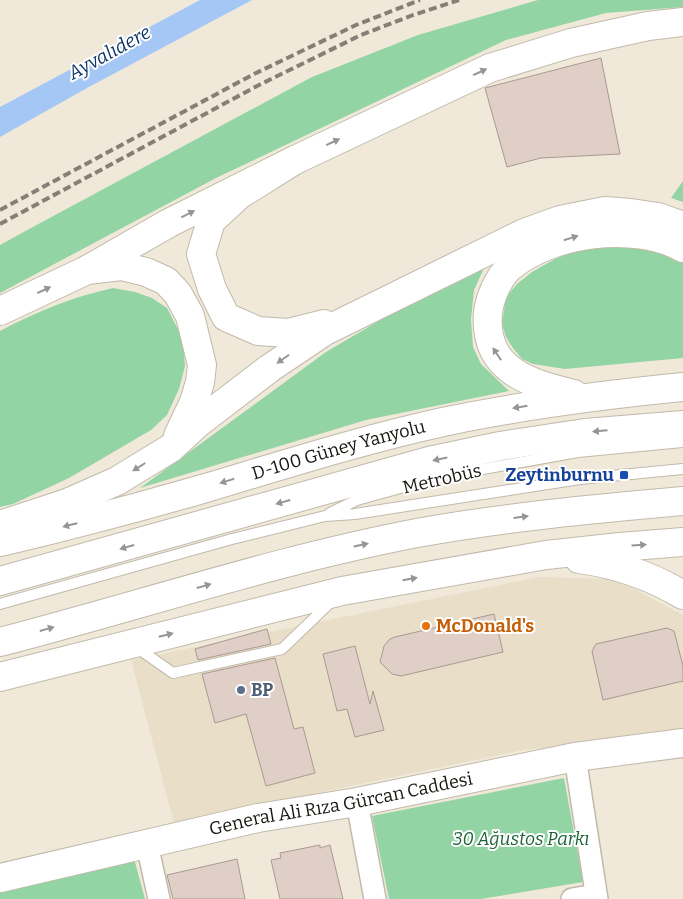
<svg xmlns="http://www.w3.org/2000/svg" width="683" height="899" viewBox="0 0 683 899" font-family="Bitter,serif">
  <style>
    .built { fill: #e9dec8 }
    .green { fill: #93d4a4 }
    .water { fill: #a5c7f6 }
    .building { fill: #e0cfc7; stroke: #a99991 }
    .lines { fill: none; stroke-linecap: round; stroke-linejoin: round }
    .service-casing { stroke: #c1baab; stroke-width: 12 }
    .minor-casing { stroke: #c1baab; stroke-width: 24 }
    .secondary-casing { stroke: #c1baab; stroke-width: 30 }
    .primary-casing { stroke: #c1baab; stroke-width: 30 }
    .trunk-casing { stroke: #c1baab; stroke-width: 30 }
    .service { stroke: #fff; stroke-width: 10 }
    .minor { stroke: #fff; stroke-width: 21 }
    .secondary { stroke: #fff; stroke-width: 28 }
    .primary { stroke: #fff; stroke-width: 28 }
    .trunk { stroke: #fff; stroke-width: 28 }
    .rail { stroke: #848075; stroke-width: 4; stroke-dasharray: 8 4; stroke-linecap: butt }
    .oneway { fill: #969593 }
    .transit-dot { fill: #1a4fb4; stroke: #fff; stroke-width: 2 }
    .food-dot { fill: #e8710a; stroke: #fff; stroke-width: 2 }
    .service-dot { fill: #5c6f8a; stroke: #fff; stroke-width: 2 }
    .labels { text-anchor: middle; stroke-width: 4; stroke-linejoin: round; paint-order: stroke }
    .street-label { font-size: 18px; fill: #16140e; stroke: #fff }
    .transit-label { font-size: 18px; font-weight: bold; fill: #164399; stroke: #fff; text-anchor: end }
    .food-label { font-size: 18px; font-weight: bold; fill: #c56008; stroke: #fff; text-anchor: start }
    .service-label { font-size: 18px; font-weight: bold; fill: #4e5e75; stroke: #fff; text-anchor: start }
    .park-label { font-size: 18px; font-style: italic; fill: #1e6337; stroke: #fff }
    .water-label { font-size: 19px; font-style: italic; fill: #0c3668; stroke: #fff }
  </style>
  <rect width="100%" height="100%" fill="#f0e9da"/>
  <path class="built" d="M539,577L616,579L683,615V731L523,750L174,823L131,660Z"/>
  <path class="green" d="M538,0H683V7L606,13L506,40L216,178L0,293V245L31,228L312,77L418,35Z
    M683,181V202L671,198Z
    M607,246C638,246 655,249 683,263V358L565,369L533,364L522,359L513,348L506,337L502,324L506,297L517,284L532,272L555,259L579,250Z
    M485,266L474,290L471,319L473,347L481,364L509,391L366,420L140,488L326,352L421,296Z
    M113,288L135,292L152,298L167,308L183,339L185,366L179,389L167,415L151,430L69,478L13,504L0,507V331C36,312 72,297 113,288Z
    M564,778L583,882L481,899H389L372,816Z
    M133,855L145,899H0V888Z"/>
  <path class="water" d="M200,0H252L87,88L0,137V107Z"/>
  <path class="building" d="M601,58L620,154L541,158L507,167L485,88Z
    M494,614L503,652L401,676L392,674L380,662L384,646L390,639L395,637Z
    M667,628L674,631L683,666V681L603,700L592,651L596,644Z
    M267,629L271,644L198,660L195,649Z
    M355,646L370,704L373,691L384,730L355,737L347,709L337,711L323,654Z
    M275,658L294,729L303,727L315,773L266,786L246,714L215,723L202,674Z
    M320,845V848L330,845L343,899H280L271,860L281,858L280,853Z
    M237,859L245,899H173L167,875Z"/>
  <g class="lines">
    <defs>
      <path id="service" d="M330,513L357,500L444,476L578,452L683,442
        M0,604L232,539L325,516L355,514L580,479L683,469
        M136,647L173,673L282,649L331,602"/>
      <path id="minor" d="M575,757L597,899
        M357,802L375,899
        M147,844L159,899
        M572,899L596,895"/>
      <g id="secondary">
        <path d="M0,311L87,270L169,223L295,160L490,68L571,43L648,26L683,22"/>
        <path id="s1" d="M0,878L258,818L357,802L575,757L683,743"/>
      </g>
      <g id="primary">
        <path d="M295,160L239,195L211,221L201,254L212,289L226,317L258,331L288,333L324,324"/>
        <path d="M87,270L121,266L146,272L166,281L178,294L190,316L202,365L200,382L194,402L178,436"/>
        <path d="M574,394C528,383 483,370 488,312C490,298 498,278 509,268C550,232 635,221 683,248"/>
        <path d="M0,525L67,503L117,481L171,448L198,423L270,368L325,331L524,233L560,220L605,211L631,213L658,217L683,226"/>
        <path id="s2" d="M1,542C68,526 133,509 199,490C280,466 361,440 443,422C523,405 602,395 683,387"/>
        <path d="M579,559C617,564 651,576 683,595"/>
        <path d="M0,677L342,591L546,555L620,547L683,542"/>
      </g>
      <path id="trunk" d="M0,581L429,461L500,446L585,433L683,425
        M0,642C139,606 276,560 417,533C505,517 594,509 683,501"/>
    </defs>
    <use href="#service" class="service-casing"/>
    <use href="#minor" class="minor-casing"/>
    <use href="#secondary" class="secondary-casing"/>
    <use href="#primary" class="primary-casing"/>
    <use href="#trunk" class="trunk-casing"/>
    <use href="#service" class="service"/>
    <use href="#minor" class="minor"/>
    <use href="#secondary" class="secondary"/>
    <use href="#primary" class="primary"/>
    <use href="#trunk" class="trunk"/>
    <path class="rail" d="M0,210L254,74L356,25L420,0
      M0,224L259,85L361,35L413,15L459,0"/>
  </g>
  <defs><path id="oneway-solid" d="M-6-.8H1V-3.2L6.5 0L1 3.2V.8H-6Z" transform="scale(1.25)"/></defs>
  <g class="oneway">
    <use href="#oneway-solid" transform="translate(480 72) rotate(-25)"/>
    <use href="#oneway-solid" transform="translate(333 142) rotate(-25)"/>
    <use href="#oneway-solid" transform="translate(188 214) rotate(-27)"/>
    <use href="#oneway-solid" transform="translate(571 238) rotate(-17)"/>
    <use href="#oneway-solid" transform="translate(44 290) rotate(-25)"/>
    <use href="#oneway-solid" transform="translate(497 354) rotate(-123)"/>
    <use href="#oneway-solid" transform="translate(283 359) rotate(145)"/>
    <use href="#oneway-solid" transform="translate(520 407) rotate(171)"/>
    <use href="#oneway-solid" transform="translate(600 431) rotate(175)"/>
    <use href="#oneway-solid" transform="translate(440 459) rotate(168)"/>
    <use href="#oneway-solid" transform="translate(139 467) rotate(148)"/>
    <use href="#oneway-solid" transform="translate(227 481) rotate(163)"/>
    <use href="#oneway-solid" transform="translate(283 502) rotate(164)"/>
    <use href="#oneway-solid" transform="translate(521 517) rotate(-7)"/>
    <use href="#oneway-solid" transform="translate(70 525) rotate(166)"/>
    <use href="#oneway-solid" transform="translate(361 545) rotate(-12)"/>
    <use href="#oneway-solid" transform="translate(639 545) rotate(-4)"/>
    <use href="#oneway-solid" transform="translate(127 547) rotate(164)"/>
    <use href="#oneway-solid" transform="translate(410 579) rotate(-10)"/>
    <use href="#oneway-solid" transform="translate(204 586) rotate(-16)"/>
    <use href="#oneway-solid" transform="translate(47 629) rotate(-16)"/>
    <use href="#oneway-solid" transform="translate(166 635) rotate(-14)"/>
  </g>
  <rect class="transit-dot" x="619" y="470" width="10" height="10" rx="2.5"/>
  <circle class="food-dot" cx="426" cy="626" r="5"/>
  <circle class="service-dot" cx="241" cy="690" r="5"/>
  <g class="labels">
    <g class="street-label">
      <text dy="6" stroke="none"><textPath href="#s2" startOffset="350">D-100 Güney Yanyolu</textPath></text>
      <text transform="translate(442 479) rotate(-13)" y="6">Metrobüs</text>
      <text dy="6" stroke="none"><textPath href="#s1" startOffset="349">General Ali Rıza Gürcan Caddesi</textPath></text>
    </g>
    <g class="transit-label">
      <text x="614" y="481">Zeytinburnu</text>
    </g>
    <g class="food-label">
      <text x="436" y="632">McDonald's</text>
    </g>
    <g class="service-label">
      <text x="251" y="696">BP</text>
    </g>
    <g class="park-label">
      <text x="521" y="845">30 Ağustos Parkı</text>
    </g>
    <g class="water-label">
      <text transform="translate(109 52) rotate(-29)" y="7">Ayvalıdere</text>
    </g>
  </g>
</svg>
